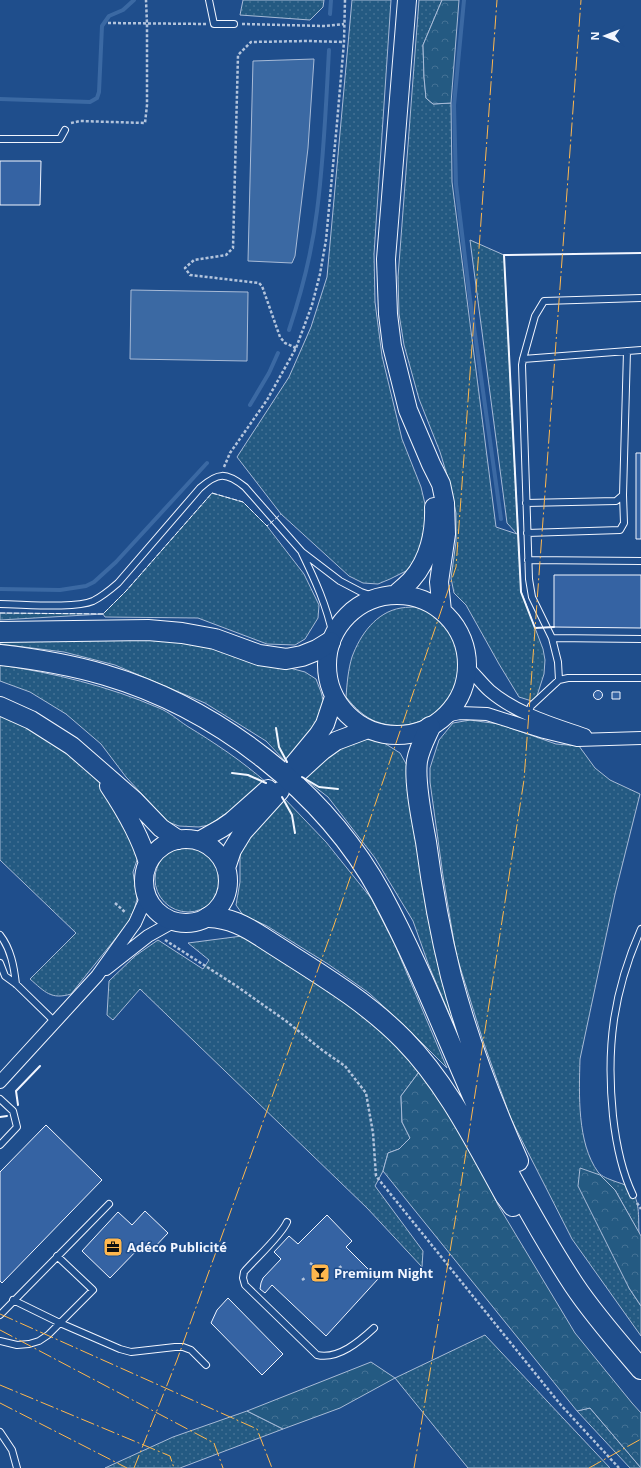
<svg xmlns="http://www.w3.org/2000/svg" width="641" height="1468" viewBox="0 0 641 1468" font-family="'Open Sans',sans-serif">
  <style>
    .grass { fill: url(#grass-dots); stroke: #a8bbd7 }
    .forest { fill: url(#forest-crowns); stroke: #a8bbd7 }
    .water { fill: #3b69a3; stroke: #a8bbd7 }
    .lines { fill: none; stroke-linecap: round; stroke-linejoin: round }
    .stream { stroke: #3b69a3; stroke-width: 4 }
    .building { fill: #3563a3; stroke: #f2f6ff }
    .service-casing { stroke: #f2f6ff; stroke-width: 8 }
    .minor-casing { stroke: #f2f6ff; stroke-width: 14 }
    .secondary-casing { stroke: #f2f6ff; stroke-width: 20 }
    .primary-casing { stroke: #f2f6ff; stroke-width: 22 }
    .path { stroke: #b3c4dc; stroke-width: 2.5; stroke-dasharray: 3 2; stroke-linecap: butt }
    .service { stroke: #1f4e8c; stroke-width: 6 }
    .minor { stroke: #1f4e8c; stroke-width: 12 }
    .secondary { stroke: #1f4e8c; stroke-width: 18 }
    .primary { stroke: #1f4e8c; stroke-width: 20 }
    .fence { stroke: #f2f6ff; stroke-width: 1; stroke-dasharray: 5 2; stroke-linecap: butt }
    .wall { stroke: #f2f6ff; stroke-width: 2 }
    .power { stroke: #ffb74d; stroke-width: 1; stroke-dasharray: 14 3 2 3; stroke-linecap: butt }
    .labels { text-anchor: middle; stroke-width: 3; stroke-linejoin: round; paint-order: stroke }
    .poi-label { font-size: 13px; font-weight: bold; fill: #f2f6ff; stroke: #1f4e8c; text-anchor: start }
  </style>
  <defs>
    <pattern id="grass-dots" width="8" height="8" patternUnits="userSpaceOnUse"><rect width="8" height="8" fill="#245a82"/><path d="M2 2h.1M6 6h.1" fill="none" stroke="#447295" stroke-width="1.8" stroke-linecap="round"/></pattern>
    <pattern id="forest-crowns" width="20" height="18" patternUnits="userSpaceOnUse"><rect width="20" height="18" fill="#245a82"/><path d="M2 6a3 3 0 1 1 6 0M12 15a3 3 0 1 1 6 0" fill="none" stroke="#447295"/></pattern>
  </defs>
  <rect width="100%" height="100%" fill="#1f4e8c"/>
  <path class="grass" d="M243,0H324L323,7L310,20L240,15Z
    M352,0H391L374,254L375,302L382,356L402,439L421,487L425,504V526L421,549L408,570L390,579L378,584L363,583L349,576L281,514L237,457L289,377L311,327L327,277Z
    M419,0H442L423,45L424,77L426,98L433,104L451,103L452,182L496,527L517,534L507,523L470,240L504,255L521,591L543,649L545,660L544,674L535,702L519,697L499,664L466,605L454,593L451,578L456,542V513L450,485L440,452L419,399L404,345L399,314L398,277Z
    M212,493L243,502L267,526L304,574L319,605L318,618L305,639L295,645L267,644L198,618L105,617L103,614L0,620V613L103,614L126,591Z
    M419,607C438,614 452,627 457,647C469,696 425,738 377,722C364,717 355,708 346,697C347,684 348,670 352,657C360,635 376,612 401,608C407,607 413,607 419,607Z
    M176,638L305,672L316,679L321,692L325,707L319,722L287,763L266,741L205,703L115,665L64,652L0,644V639Z
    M0,665C54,673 108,686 159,708C169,712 178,720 187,726C215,743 242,761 267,783L234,808L209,825L199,827L179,826L168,822L126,777L101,744L66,714L30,692L0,681Z
    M0,713L44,732L79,760L106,790L121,816L138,857L133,872L137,899L134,910L128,923L71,994C51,1000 45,992 30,979L76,933L0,860Z
    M470,720L499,724L556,744L579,746L595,768L610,780L640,794L615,894L580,1059C579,1094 577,1143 598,1172C602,1177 609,1179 614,1181C619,1183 625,1184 628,1187C641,1198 638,1218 639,1233L615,1190L629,1288L641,1306V1336L572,1239L511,1119L483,1041L456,954L443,876L430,782V768L439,740L453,723Z
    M354,738L381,741L400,753L409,769L475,1075L429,966L413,921L375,858L328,797L302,777Z
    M282,796L326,842L371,898L395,945L447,1068L407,1028L369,993L328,964L267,926L243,915L236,905L240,882V857L241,844Z
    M155 879a33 33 0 1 1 66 0a33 33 0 1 1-66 0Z
    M242,936L344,997L422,1068L401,1096L402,1122L410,1138L399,1149L388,1153L383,1171L375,1186L423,1251L422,1267L367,1208L140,989L113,1020L107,1015L109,981L135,956L158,940L203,969L209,960L188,943Z
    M485,1335L610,1468H468L395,1378Z
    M590,1408L641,1468H630L577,1411Z
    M247,1411L283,1429L180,1468H105L173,1437Z"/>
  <path class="forest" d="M442,0H459L451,103L433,104L426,98L424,77L423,45Z
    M422,1068L454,1113L498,1205L575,1333L632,1403L641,1413V1468L590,1408L577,1411L383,1171L388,1153L399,1149L410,1138L402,1122L401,1096Z
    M580,1168L600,1175L615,1190L641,1236V1306L629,1288L578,1186Z
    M371,1362L395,1378L340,1408L283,1429L247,1411Z"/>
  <path class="water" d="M314,59L308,148L295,256L292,263L248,261L253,61Z
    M131,290L248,292L247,361L130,359Z"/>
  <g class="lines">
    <path class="stream" d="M464,0L454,105L456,184L470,299L501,519
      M330,14L331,0
      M0,99L90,102L97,98L99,92L102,26L109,16L123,10L134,0
      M289,330C302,291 312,252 317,211C324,158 326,104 329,50
      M250,405L269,373L278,353
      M0,589L60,590L86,586L94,582L116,562L207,463"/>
  </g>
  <path class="building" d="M0,161H41L40,205H0Z
    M636,453H641V539H636Z
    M554,575H641V628L554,627Z
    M593.5 695a4.5 4.5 0 1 1 9 0a4.5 4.5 0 1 1-9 0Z
    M612,692H620V699H612Z
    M46,1125L102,1180L2,1283L0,1281V1172Z
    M145,1211L168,1233L150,1252L142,1245L110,1278L82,1251L118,1212L132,1225Z
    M327,1215L352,1241L346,1247L378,1279L326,1336L272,1285L265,1293L260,1289L261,1283L263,1278L281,1259L274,1252L289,1236L298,1244Z
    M228,1298L283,1354L262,1375L211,1323L217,1310Z"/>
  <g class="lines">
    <defs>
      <path id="service" d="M209,0L214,24H234
        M0,139H60L65,130
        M523,359L641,350
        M526,503L616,501L623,495L627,351
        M527,533L620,530L624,523L623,495
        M302,553C315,580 327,606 333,636
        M528,560L641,561
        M0,604C23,604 74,609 93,601C103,596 110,590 118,583L200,488C218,472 226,472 245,487L302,552L340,581L361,592L376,597
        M552,638L532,597L529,579L522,365L523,359L535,316L544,301L641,298
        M559,680L558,662L552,638L641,639
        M528,714L531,706L559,680L568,678H641
        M0,935C11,949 14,967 16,984
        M0,963L5,976L16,984L55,1022
        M0,1099L13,1111L17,1127L0,1145
        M633,1195C621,1170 616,1143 613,1116C606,1048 613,992 641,929
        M287,1222C281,1236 255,1259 244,1272L243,1278L245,1285L317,1355C338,1360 360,1341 374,1328
        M13,1300L60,1323L120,1349L131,1352L175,1347H183L191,1350L206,1365
        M0,1315L109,1204
        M0,1341L17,1345L29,1344L39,1341L48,1335L93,1290L57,1256
        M0,1432L12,1450L17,1468"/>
      <path id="minor" d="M467,667C475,674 482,684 490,691C517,714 553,724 585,735
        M445,716L460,713L487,714L544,732L577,740L641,738
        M106,969L148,936L173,922
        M0,1082L97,976L135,923L147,896"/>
      <path id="secondary" d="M407,0L386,259L388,314L392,346L408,410L431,464L441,484L445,503L446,534L439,582L442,611
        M396,594C401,589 407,585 412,579C429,560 435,532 434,507
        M327 665a70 70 0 1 1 140 0a70 70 0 1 1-140 0Z
        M0,706L31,720L72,746L134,800L161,828L179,840
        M294,764L318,735L325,724L334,697
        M300,771L322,751L336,741L368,729
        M109,786C125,810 140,835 148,863
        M144 881a42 42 0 1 1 84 0a42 42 0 1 1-84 0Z
        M199,841L222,828L232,821L268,789
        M226,868L232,850L243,832L280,791"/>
      <path id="primary" d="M0,632L148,630L182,633L215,639L259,655L286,659L302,656L317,650L330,642
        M0,655C35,659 71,665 105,675C217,708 325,791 381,894C430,985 463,1083 510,1176C530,1213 551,1250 574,1285C594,1315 618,1342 641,1369
        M430,727C425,738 419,749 417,761C414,782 422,820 426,842C432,887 440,932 451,976C468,1040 491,1101 518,1161
        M209,917C230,918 245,926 262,937C311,969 363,998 404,1040C447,1084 475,1141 505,1195L513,1206"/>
    </defs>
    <use href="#service" class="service-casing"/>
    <use href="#minor" class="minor-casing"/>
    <use href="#secondary" class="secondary-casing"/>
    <use href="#primary" class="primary-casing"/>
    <path class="path" d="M108,23L206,24
      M242,24L325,26L344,24
      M71,123L80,121L145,123L147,105V24L146,0
      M296,348L285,343L280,337L262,286L259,283L190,275L185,268L194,260L226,255L233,248L238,55L251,42L308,41L344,42
      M224,467L230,453L267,400L296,348L312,305L320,274L326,240L337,123L344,42L345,0
      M115,903L126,913
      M165,940L235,985L286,1021L322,1050L345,1066L366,1093L373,1133L376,1176L560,1404L619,1468
      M637,1203L641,1209
      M310,1263L314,1266
      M339,1268L343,1265
      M302,1280L305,1278"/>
    <use href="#service" class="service"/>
    <use href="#minor" class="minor"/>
    <use href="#secondary" class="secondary"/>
    <use href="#primary" class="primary"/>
    <path class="fence" d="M0,613L103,614L126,591L212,493L243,502L267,526L281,514"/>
    <path class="wall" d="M554,627L535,628L521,592L504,255L641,253
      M276,728L279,747L287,762
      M232,773L248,775L266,783
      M302,777L319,787L338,789
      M282,797L292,815L295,833
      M18,1105L16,1091L40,1066
      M0,1117L7,1116"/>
    <path class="power" d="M0,1314L257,1429L272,1468
      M0,1330L214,1443L223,1468
      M0,1385L170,1456L174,1468
      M0,1403L127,1468
      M134,1468L177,1360L334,925L456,567L497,0
      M414,1468L459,1197L524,780L581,0
      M589,1468L641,1439"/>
  </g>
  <defs>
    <symbol id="office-square" viewBox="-11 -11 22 22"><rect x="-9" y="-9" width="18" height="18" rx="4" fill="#ffb74d" stroke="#1f4e8c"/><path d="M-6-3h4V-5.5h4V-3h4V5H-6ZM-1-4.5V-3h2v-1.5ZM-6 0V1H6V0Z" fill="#111"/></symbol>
    <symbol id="bar-square" viewBox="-11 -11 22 22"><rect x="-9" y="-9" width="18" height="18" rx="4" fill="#ffb74d" stroke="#1f4e8c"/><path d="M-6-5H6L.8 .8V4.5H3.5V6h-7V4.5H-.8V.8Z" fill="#111"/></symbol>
  </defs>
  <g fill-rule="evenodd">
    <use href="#office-square" x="102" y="1236" width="22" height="22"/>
    <use href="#bar-square" x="309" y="1262" width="22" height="22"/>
  </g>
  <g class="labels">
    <g class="poi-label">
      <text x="127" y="1252">Adéco Publicité</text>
      <text x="334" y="1278">Premium Night</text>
    </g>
  </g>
  <g transform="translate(605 36) rotate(270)" stroke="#1f4e8c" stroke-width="3" paint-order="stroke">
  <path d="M0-3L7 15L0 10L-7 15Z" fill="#f2f6ff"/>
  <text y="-6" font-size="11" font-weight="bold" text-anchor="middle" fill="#f2f6ff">N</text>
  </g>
</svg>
